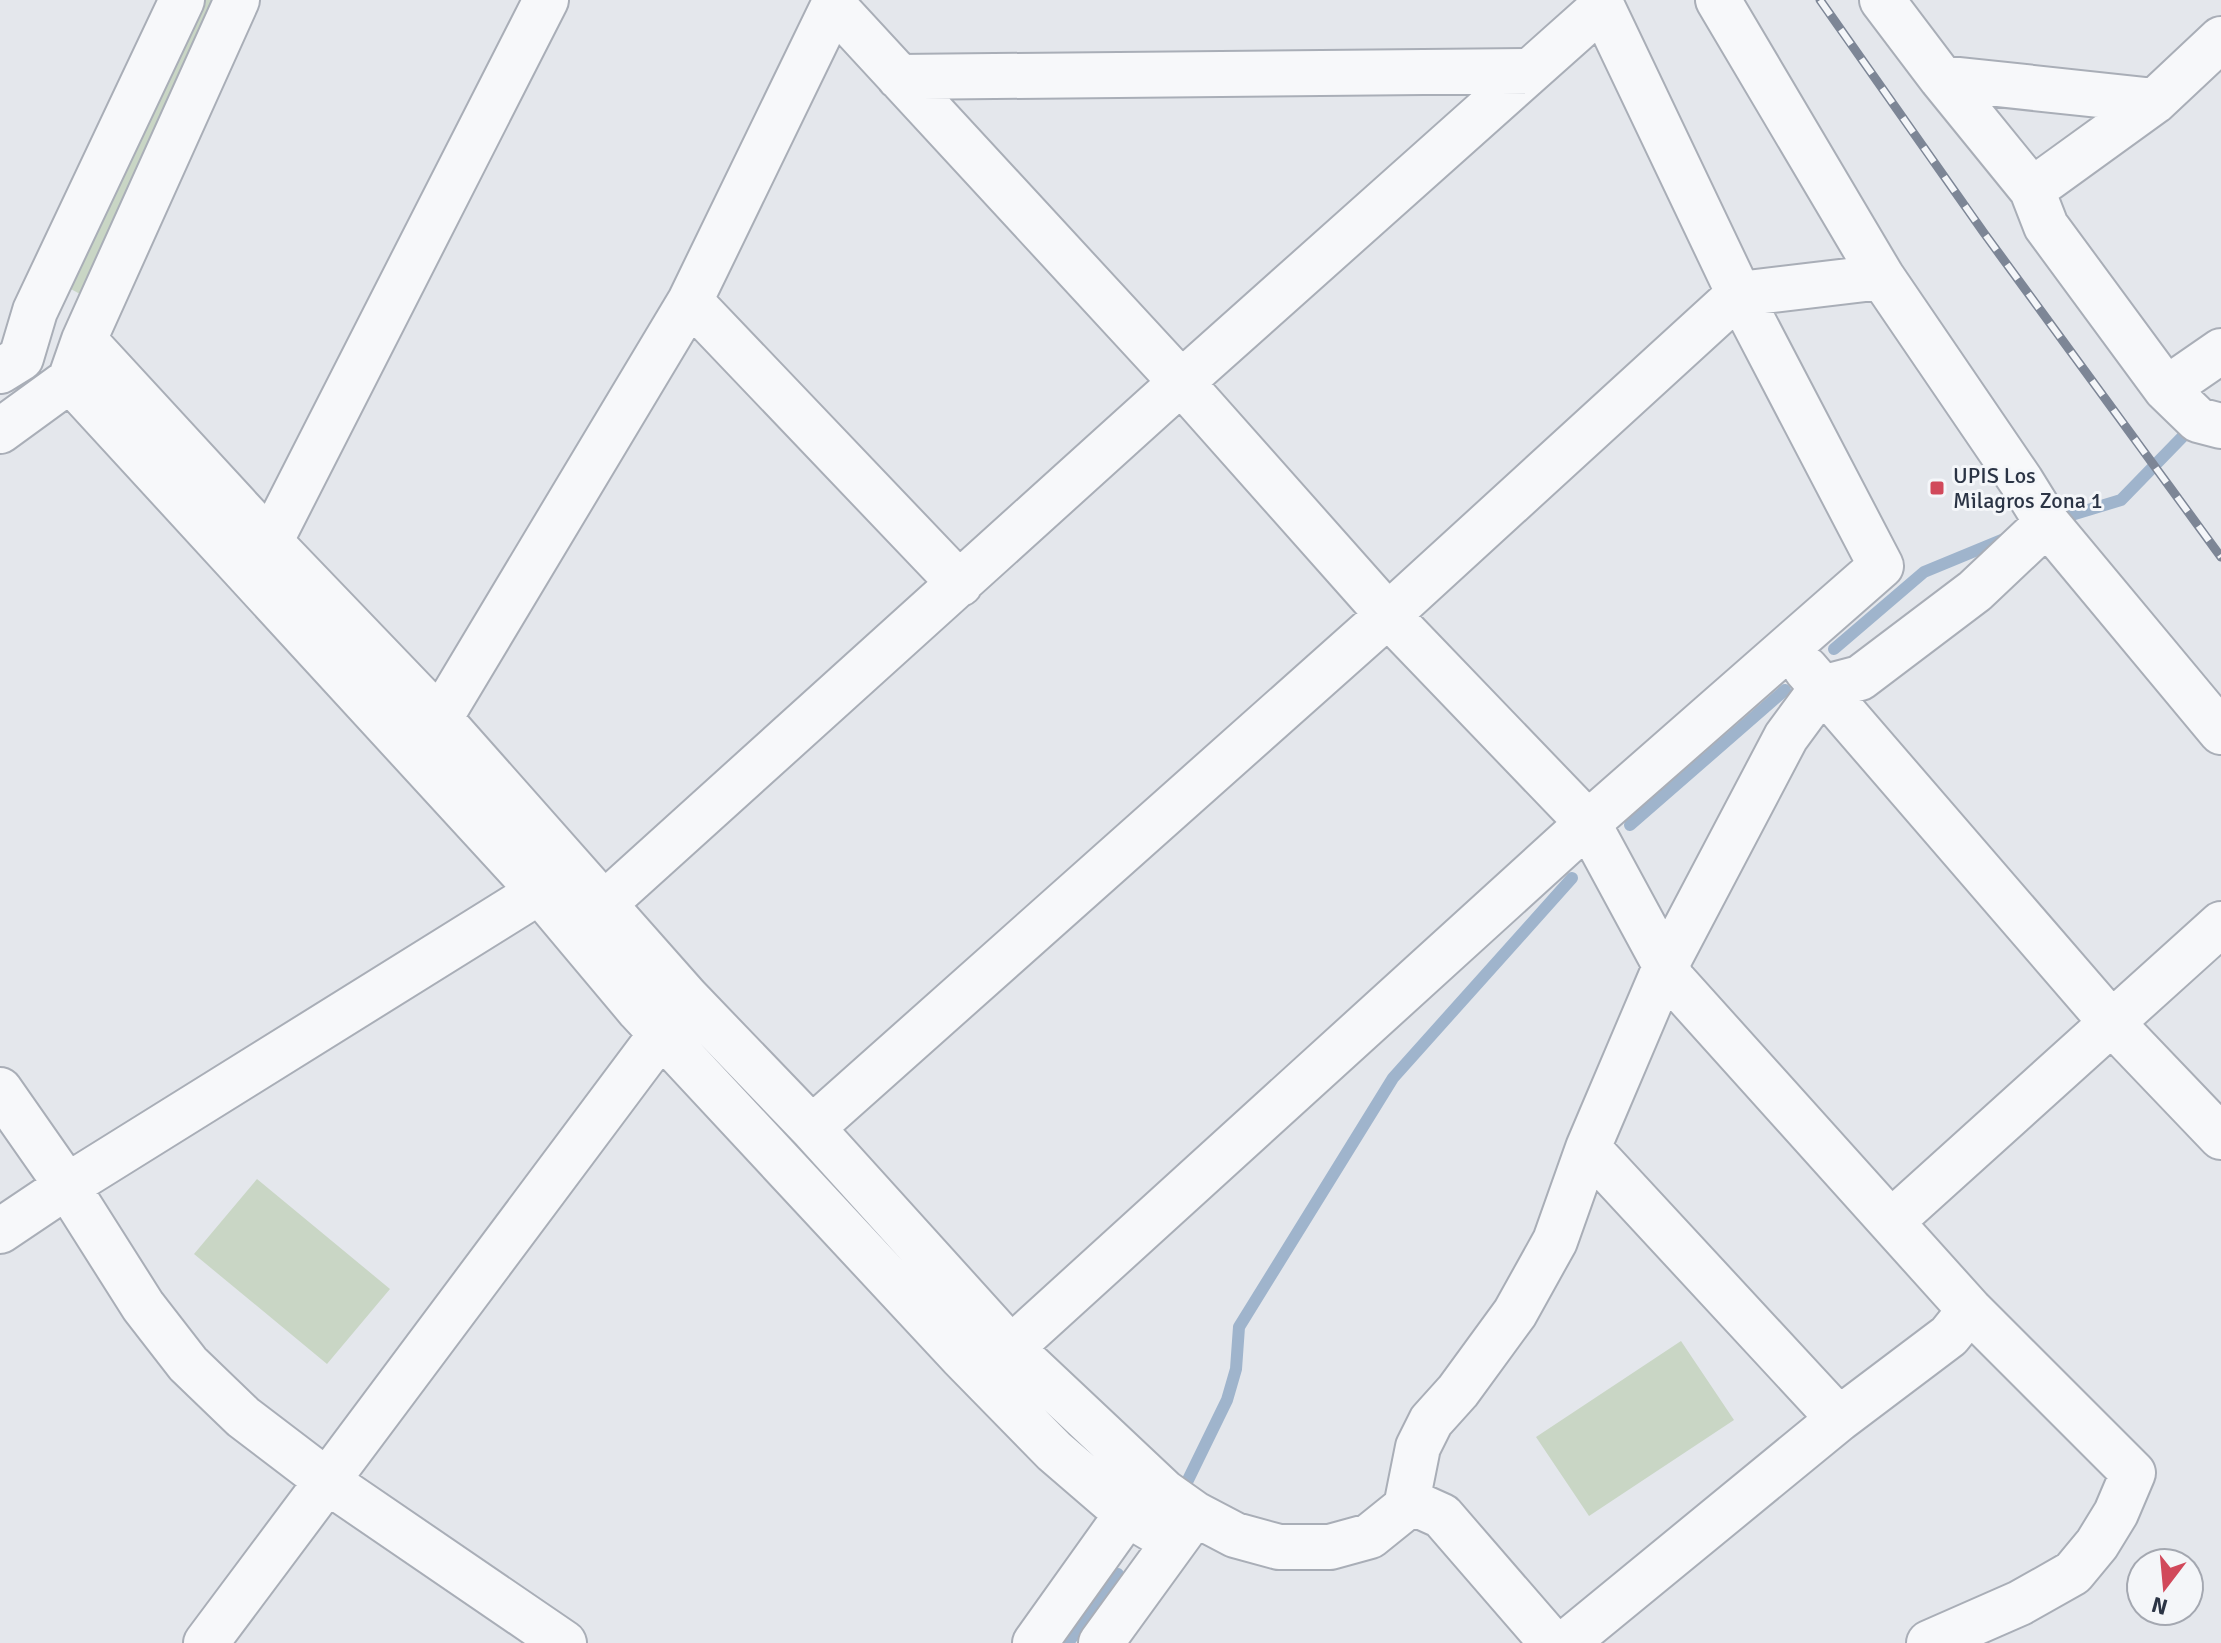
<svg xmlns="http://www.w3.org/2000/svg" width="2221" height="1643" viewBox="0 0 2221 1643" font-family="Signika,sans-serif">
  <style>
    .green { fill: #c9d6c5 }
    .lines { fill: none; stroke-linecap: round; stroke-linejoin: round }
    .stream { stroke: #9fb4cc; stroke-width: 12 }
    .minor-casing { stroke: #a9aeb7; stroke-width: 48 }
    .minor { stroke: #f7f8fa; stroke-width: 44 }
    .rail-casing { stroke: #7d8696; stroke-width: 9 }
    .rail { stroke: #f4f6f9; stroke-width: 6; stroke-dasharray: 18; stroke-linecap: butt }
    .poi-dot { fill: #d1495b; stroke: #f4f6f9; stroke-width: 3 }
    .labels { text-anchor: middle; stroke-width: 6; stroke-linejoin: round; paint-order: stroke }
    .poi-label { font-size: 22px; fill: #2b3445; stroke: #f4f6f9; text-anchor: start }
  </style>
  <rect width="100%" height="100%" fill="#e4e7ec"/>
  <path class="green" d="M201,0H216L80,294L69,288Z
    M257,1179L390,1289L327,1364L194,1254Z
    M1681,1341L1734,1420L1589,1516L1536,1437Z"/>
  <g class="lines">
    <path class="stream" d="M2055,520L2121,500L2194,425
      M1834,649L1924,572L2004,539
      M1630,825L1785,690
      M1187,1482L1227,1400L1236,1369L1239,1327L1393,1078L1572,878
      M1068,1643L1118,1574"/>
    <defs>
      <path id="minor" d="M1718,0L1882,277L2021,481L2047,523L2221,732
        M1882,0L1941,78L2032,190L2046,226L2166,389L2198,420L2221,426
        M834,6L1181,382L1388,615L1588,823L1673,980L1970,1310L2133,1473L2116,1513L2097,1544L2073,1573L2020,1603L1929,1643
        M899,77L1529,71
        M1941,78L2155,101
        M2032,190L2155,101L2221,39
        M690,301L960,584
        M84,340L270,542L440,719L687,998L812,1128L1011,1348L1164,1492L1195,1514L1235,1535L1279,1547H1330L1370,1536L1406,1507H1422L1442,1516L1552,1643
        M0,371L21,358L35,311L182,0
        M70,380L540,892L639,1010L961,1356L1054,1451L1127,1514L1174,1542
        M2166,389L2221,351
        M0,431L70,380L84,340L237,0
        M252,560L270,542L546,0
        M1806,669L2111,1022L2221,1137
        M425,743L690,301L836,0
        M604,904L1156,405L1602,7
        M0,1090L67,1186L143,1306L188,1364L243,1417L327,1481L564,1643
        M812,1128L1388,615L1739,294L1882,277
        M1891,1222L2221,924
        M0,1231L67,1186L563,877
        M1011,1348L1588,823L1881,566L1739,294L1599,0
        M1839,1419L1588,1148L1665,967L1786,737L1822,688L1860,678L1975,591L2047,523
        M1406,1507L1418,1447L1431,1421L1458,1391L1515,1313L1555,1241L1588,1148
        M206,1643L679,1010
        M1035,1643L1127,1514
        M1101,1643L1191,1519
        M1566,1643L1839,1419L1949,1336L1970,1310"/>
    </defs>
    <use href="#minor" class="minor-casing"/>
    <use href="#minor" class="minor"/>
    <defs>
      <path id="rail" d="M1820,0L1984,233L2221,557"/>
    </defs>
    <use href="#rail" class="rail-casing"/>
    <use href="#rail" class="rail"/>
  </g>
  <rect class="poi-dot" x="1929" y="480" width="16" height="16" rx="4"/>
  <g class="labels">
    <g class="poi-label">
      <text x="1953" y="483">UPIS Los<tspan x="1953" dy="25">Milagros Zona 1</tspan></text>
    </g>
  </g>
  <g transform="translate(2165 1587) rotate(196)"><circle r="38" fill="#f4f6f9" stroke="#a4a8b1" stroke-width="2"/>
  <path d="M0-6L14 30L0 20L-14 30Z" fill="#d1495b"/>
  <text y="-12" font-size="22" font-weight="bold" text-anchor="middle" fill="#2b3445">N</text>
  </g>
</svg>
